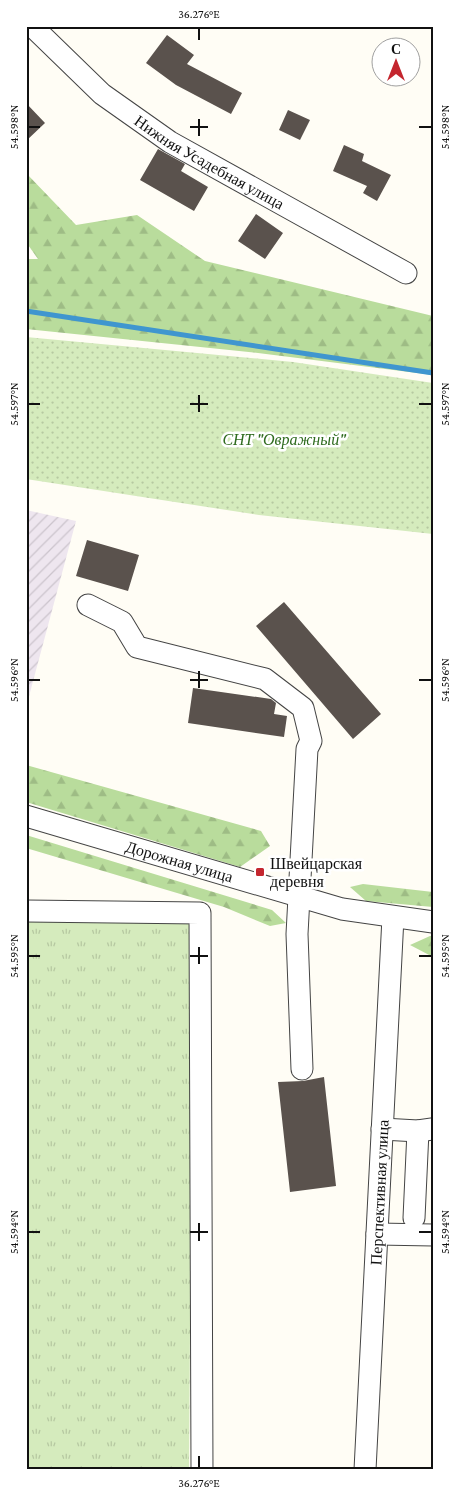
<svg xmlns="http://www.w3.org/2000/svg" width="459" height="1496" viewBox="0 0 459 1496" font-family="'Crimson Pro',serif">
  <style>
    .industrial { fill: url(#industrial-furrows) }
    .grass { fill: url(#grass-tufts) }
    .forest { fill: url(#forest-firs) }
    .garden { fill: url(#garden-dots) }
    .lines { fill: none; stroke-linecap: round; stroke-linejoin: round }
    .stream { stroke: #3f96cf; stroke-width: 5 }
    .building { fill: #5a524d }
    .minor-casing { stroke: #444; stroke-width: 23 }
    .minor { stroke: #fff; stroke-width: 21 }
    .ticks { fill: none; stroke: #111; stroke-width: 2 }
    .poi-dot { fill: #c4262e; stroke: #fff; stroke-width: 2 }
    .labels { text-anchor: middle; stroke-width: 5; stroke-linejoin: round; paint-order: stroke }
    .street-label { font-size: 16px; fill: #111; stroke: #fff }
    .park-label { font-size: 16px; font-style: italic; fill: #2f6b1f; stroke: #fff }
    .poi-label { font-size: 16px; fill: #111; stroke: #fff; text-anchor: start }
    .neatline { fill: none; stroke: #111; stroke-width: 2 }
    .ticks-label { font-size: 12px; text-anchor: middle; fill: #111 }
  </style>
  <defs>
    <pattern id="industrial-furrows" width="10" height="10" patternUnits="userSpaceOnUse" patternTransform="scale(1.25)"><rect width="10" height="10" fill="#eee6ef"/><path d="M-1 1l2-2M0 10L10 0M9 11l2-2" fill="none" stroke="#cbc4cc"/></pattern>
    <pattern id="grass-tufts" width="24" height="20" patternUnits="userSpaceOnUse" patternTransform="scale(1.25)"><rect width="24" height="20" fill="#d5ebbd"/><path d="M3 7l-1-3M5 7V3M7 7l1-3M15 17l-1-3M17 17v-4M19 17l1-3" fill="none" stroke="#b6c8a1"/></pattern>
    <pattern id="forest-firs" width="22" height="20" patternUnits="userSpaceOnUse" patternTransform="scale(1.25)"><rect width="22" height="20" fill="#b9dc9c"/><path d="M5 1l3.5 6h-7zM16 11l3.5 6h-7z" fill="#9ebc85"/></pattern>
    <pattern id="garden-dots" width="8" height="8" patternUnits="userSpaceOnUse" patternTransform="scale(1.25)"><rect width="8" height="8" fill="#d5ebbd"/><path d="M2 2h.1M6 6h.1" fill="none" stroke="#b6c8a1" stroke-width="1.8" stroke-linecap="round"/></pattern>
  </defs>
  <rect width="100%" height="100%" fill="#fffdf5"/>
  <path class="industrial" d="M26,510L76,521L28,700H26Z"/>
  <path class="grass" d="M26,917L193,918L189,1470H26Z"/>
  <path class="forest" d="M26,173L76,225L137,215L205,261L433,316V375L258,353L26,329V259H38L26,242Z
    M26,765L261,831L270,846L240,867L26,802Z
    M26,835L272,910L286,923L270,926L224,907L26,848Z
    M363,884L433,892V907L366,901L350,887Z
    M430,936H433V957L410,945Z"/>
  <path class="garden" d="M26,337L293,362L433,383V534L259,515L26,479Z"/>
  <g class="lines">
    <path class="stream" d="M26,311L433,373"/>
  </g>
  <path class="building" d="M167,35L194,55L187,64L242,93L231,114L176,85L146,63Z
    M26,103L45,123L26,141Z
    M288,110L310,120L300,140L279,130Z
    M344,145L364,154L362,161L391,175L377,201L363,193L367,186L333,171Z
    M158,149L185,164L181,171L208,187L194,211L140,180Z
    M256,214L283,233L265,259L238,241Z
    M87,540L139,555L128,591L76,576Z
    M284,602L381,714L353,739L256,626Z
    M193,688L271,699L276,703L274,714L287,716L284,737L188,723Z
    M324,1077L336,1186L290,1192L278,1082L303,1081Z"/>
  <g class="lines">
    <defs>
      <g id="minor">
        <path id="s1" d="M32,26L102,94L170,142L406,273"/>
        <path d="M88,605L122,622L137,647L265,679L303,708L311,741L307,749L297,934L302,1069"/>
        <path id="s2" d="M26,816L342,909L433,922"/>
        <path d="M26,911L200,913L202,1470"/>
        <path d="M382,1129L418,1131L432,1129"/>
        <path d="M414,1218L418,1131"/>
        <path d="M377,1234L433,1235"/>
        <path id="s3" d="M365,1470L393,917"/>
      </g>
    </defs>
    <use href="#minor" class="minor-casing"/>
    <use href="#minor" class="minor"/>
  </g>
  <path class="ticks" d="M199,28V40M199,119V136M28,127H40M190,127H208M419,127H432M199,395V412M28,404H40M190,404H208M419,404H432M199,671V688M28,680H40M190,680H208M419,680H432M199,947V964M28,956H40M190,956H208M419,956H432M199,1223V1241M28,1232H40M190,1232H208M419,1232H432M199,1456V1468"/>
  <rect class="poi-dot" x="255" y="867" width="10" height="10" rx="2.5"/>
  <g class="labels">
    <g class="street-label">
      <text dy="6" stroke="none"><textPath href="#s1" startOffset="225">Нижняя Усадебная улица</textPath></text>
      <text dy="6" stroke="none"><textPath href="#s2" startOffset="160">Дорожная улица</textPath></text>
      <text dy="6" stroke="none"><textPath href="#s3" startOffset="278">Перспективная улица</textPath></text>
    </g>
    <g class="park-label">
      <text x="284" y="445">СНТ "Овражный"</text>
    </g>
    <g class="poi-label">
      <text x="270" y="869">Швейцарская<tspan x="270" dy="18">деревня</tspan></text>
    </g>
  </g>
  <rect width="459" height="1496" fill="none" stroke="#ffffff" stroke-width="55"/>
  <g transform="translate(396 62)"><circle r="24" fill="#ffffff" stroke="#a0a0a0"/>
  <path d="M0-4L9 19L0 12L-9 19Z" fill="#c4262e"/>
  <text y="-8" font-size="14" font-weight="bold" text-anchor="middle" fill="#111111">С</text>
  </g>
  <rect x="28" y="28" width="404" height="1440" class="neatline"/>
  <g class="ticks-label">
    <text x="199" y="18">36.276°E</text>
    <text transform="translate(14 127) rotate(-90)" y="4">54.598°N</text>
    <text transform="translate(445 127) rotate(-90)" y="4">54.598°N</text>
    <text transform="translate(14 404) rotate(-90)" y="4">54.597°N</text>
    <text transform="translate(445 404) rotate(-90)" y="4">54.597°N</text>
    <text transform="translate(14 680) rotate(-90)" y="4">54.596°N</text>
    <text transform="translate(445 680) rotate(-90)" y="4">54.596°N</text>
    <text transform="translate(14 956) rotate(-90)" y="4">54.595°N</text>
    <text transform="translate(445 956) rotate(-90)" y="4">54.595°N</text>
    <text transform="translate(14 1232) rotate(-90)" y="4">54.594°N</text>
    <text transform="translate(445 1232) rotate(-90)" y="4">54.594°N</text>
    <text x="199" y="1487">36.276°E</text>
  </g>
</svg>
